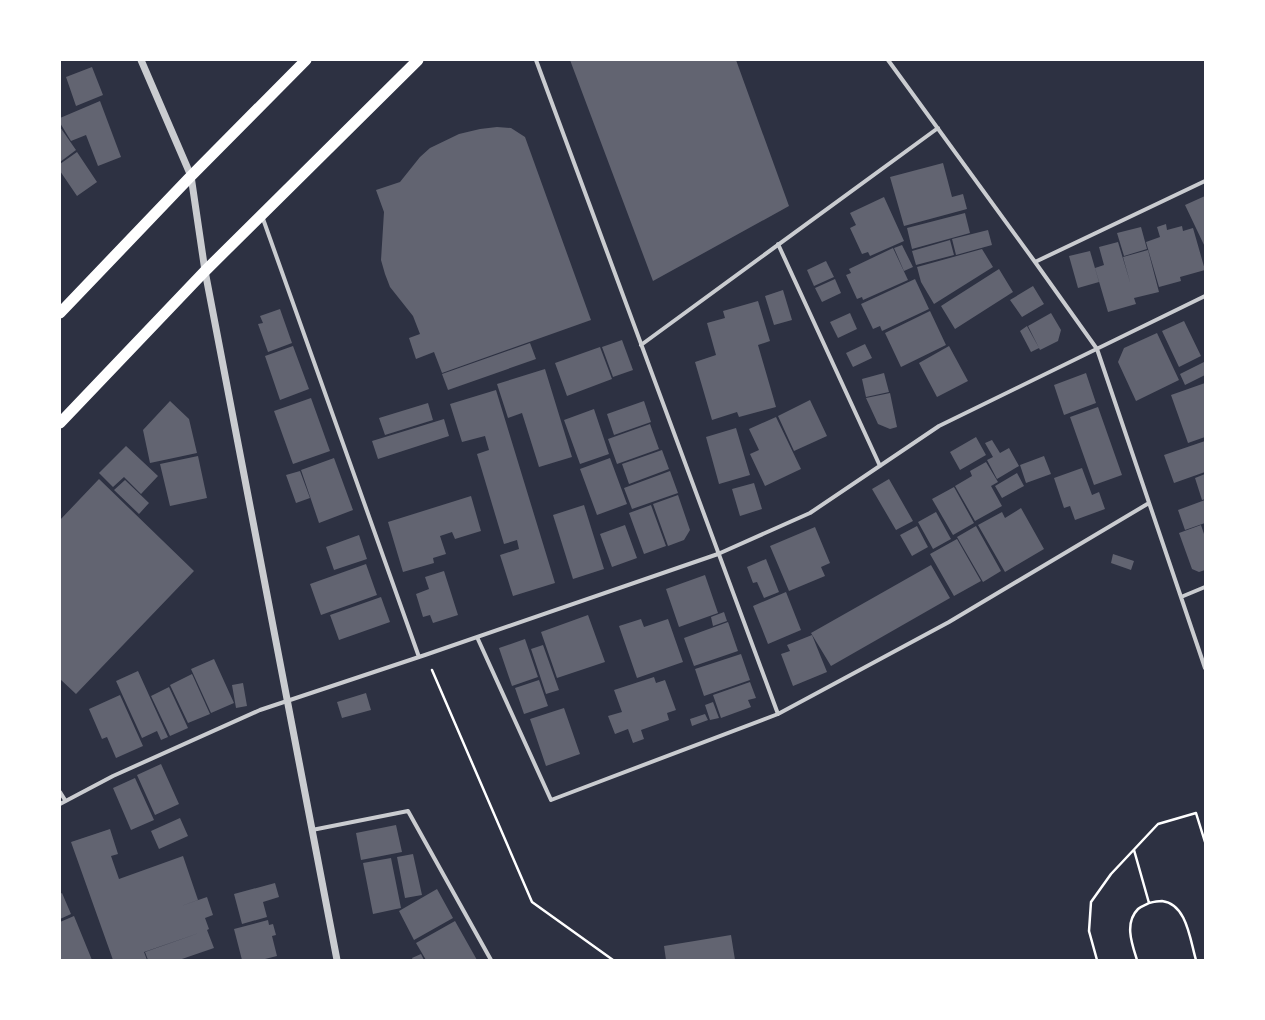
<svg xmlns="http://www.w3.org/2000/svg" width="1265" height="1020" viewBox="0 0 1265 1020" font-family="Barlow,sans-serif">
  <style>
    .building { fill: #626471 }
    .lines { fill: none; stroke-linecap: round; stroke-linejoin: round }
    .path { stroke: #fff; stroke-width: 2.5 }
    .minor { stroke: #caccd0; stroke-width: 4 }
    .tertiary { stroke: #caccd0; stroke-width: 7 }
    .trunk { stroke: #fff; stroke-width: 11 }
  </style>
  <rect width="100%" height="100%" fill="#2d3142"/>
  <path class="building" d="M570,60H736L789,206L653,281Z
    M92,67L103,95L76,106L66,77Z
    M100,101L121,157L98,166L86,135L71,141L60,123V118Z
    M60,127L76,150L60,162Z
    M497,127L511,128L525,137L591,320L442,373L434,352L416,359L409,338L420,334L413,316L390,287L385,274L381,260L384,212L376,190L400,182L420,157L430,148L459,134L480,129Z
    M77,152L97,182L77,196L60,171V164Z
    M943,163L952,197L963,194L967,209L904,226L890,177Z
    M1205,196V247L1185,205Z
    M884,197L904,241L870,256L868,252L862,254L850,228L856,225L850,213Z
    M965,213L970,233L912,249L907,228Z
    M1166,224L1167,230L1182,226L1183,231L1193,228L1205,270L1180,277L1181,281L1159,287L1146,242L1160,237L1157,227Z
    M1141,227L1147,249L1124,256L1117,233Z
    M988,230L992,245L956,255L952,239Z
    M950,240L954,255L916,265L912,251Z
    M1118,242L1130,282L1123,257L1148,250L1159,292L1134,298L1136,304L1108,312L1095,268L1104,265L1099,247Z
    M902,245L913,267L904,271L894,248Z
    M893,248L908,280L863,300L862,297L857,299L846,275L851,273L849,269Z
    M982,249L993,267L934,304L921,282L917,267Z
    M1090,251L1099,282L1078,288L1069,256Z
    M826,261L834,277L814,286L807,270Z
    M999,269L1013,292L955,329L941,306Z
    M835,279L841,293L822,302L815,288Z
    M915,279L929,309L882,331L880,326L873,329L861,304Z
    M1033,286L1044,304L1022,317L1010,300Z
    M783,290L792,320L774,325L765,296Z
    M758,301L770,341L758,345L776,407L739,417L737,412L712,420L695,362L716,355L707,323L725,318L723,311Z
    M280,309L292,343L268,352L258,324L263,323L260,316Z
    M930,311L946,345L901,367L885,333Z
    M850,313L857,329L838,338L830,322Z
    M1051,313L1061,330L1058,341L1040,350L1028,326Z
    M1184,321L1201,356L1179,367L1162,331Z
    M1027,326L1039,348L1031,352L1020,331Z
    M1157,333L1179,380L1136,401L1118,362L1124,348Z
    M622,340L633,370L613,377L602,347Z
    M530,343L536,359L448,390L442,374Z
    M865,344L872,358L853,367L846,353Z
    M293,346L309,389L280,400L265,356Z
    M949,346L968,381L937,397L919,363Z
    M600,347L612,379L567,396L555,363Z
    M1204,362L1205,375L1185,385L1180,374Z
    M545,369L572,457L539,467L522,413L508,418L497,384Z
    M884,373L889,392L866,397L862,379Z
    M1086,373L1096,403L1064,415L1054,385Z
    M1205,383V437L1188,443L1171,395Z
    M496,390L555,583L513,596L500,555L519,549L517,540L504,544L477,454L489,450L485,436L462,442L450,404Z
    M890,393L897,427L890,429L878,424L866,398Z
    M311,398L330,451L293,464L274,411Z
    M810,400L827,436L794,451L778,416Z
    M170,401L189,419L197,453L150,463L143,430Z
    M644,401L651,422L614,435L607,414Z
    M428,403L433,420L385,435L379,418Z
    M1098,407L1122,475L1094,485L1070,417Z
    M594,409L609,454L580,464L564,420Z
    M776,417L801,469L765,486L750,454L759,450L749,429Z
    M444,419L449,436L378,459L372,441Z
    M650,424L659,449L617,464L608,439Z
    M736,428L750,475L719,484L706,437Z
    M976,437L986,455L960,470L950,452Z
    M992,440L1000,453L1009,448L1019,466L997,479L987,460L993,457L985,443Z
    M1205,441V472L1174,483L1164,455Z
    M126,446L158,476L141,494L124,477L113,487L99,473Z
    M662,450L669,469L629,484L622,464Z
    M198,456L207,498L170,506L160,464Z
    M1044,456L1051,474L1026,483L1020,465Z
    M334,458L353,510L319,523L301,470Z
    M610,458L627,504L597,515L580,469Z
    M986,462L998,482L991,486L1002,506L975,521L955,486L972,476L970,471Z
    M1082,468L1092,495L1099,492L1105,509L1075,520L1070,506L1064,508L1054,478Z
    M300,471L310,498L296,503L286,475Z
    M670,471L678,493L632,509L624,488Z
    M1017,473L1024,486L1002,498L995,486Z
    M1205,474V499L1202,500L1195,478Z
    M99,479L194,571L76,694L60,679V520Z
    M889,479L913,521L896,530L872,489Z
    M125,480L149,503L139,514L114,490Z
    M754,483L762,509L740,516L732,489Z
    M954,487L974,523L953,535L932,499Z
    M678,495L690,530L684,540L668,546L653,504Z
    M471,496L481,531L455,539L452,532L440,536L446,554L433,558L434,563L403,572L388,522Z
    M1205,500V523L1185,530L1178,510Z
    M584,505L604,569L573,579L553,515Z
    M651,505L666,546L644,554L629,513Z
    M1021,508L1044,549L1005,572L978,525L1002,512L1005,518Z
    M936,512L951,539L933,549L918,522Z
    M625,525L637,558L612,567L600,534Z
    M1201,525L1205,537V570L1199,572L1192,569L1179,533Z
    M917,526L928,547L912,556L900,535Z
    M976,526L1001,571L983,582L957,537Z
    M815,527L830,563L821,567L825,576L789,591L770,546Z
    M359,535L367,559L334,570L326,547Z
    M957,539L981,581L954,596L930,554Z
    M1113,554L1134,561L1131,570L1111,563Z
    M766,559L779,592L764,598L757,582L753,583L747,567Z
    M366,564L377,595L321,615L310,584Z
    M931,565L950,598L831,666L811,633Z
    M444,571L458,615L433,623L430,615L423,617L416,594L429,589L425,577Z
    M705,575L718,613L679,627L666,589Z
    M786,592L801,630L768,644L753,606Z
    M381,597L390,622L339,640L330,615Z
    M724,612L727,621L713,626L711,617Z
    M588,615L605,662L557,678L541,632Z
    M641,619L644,627L668,619L683,662L637,678L619,626Z
    M728,622L738,651L694,666L684,638Z
    M812,635L827,672L793,686L781,654L790,651L787,645Z
    M525,639L538,677L512,686L499,648Z
    M543,645L559,690L546,694L531,649Z
    M741,654L750,680L704,696L695,669Z
    M214,659L234,703L211,713L191,669Z
    M138,671L168,737L161,740L157,731L142,738L116,681Z
    M192,674L210,714L188,723L170,685Z
    M654,677L656,683L665,680L676,710L667,713L669,720L641,730L644,739L633,743L628,729L615,734L608,716L622,712L614,690Z
    M539,680L548,706L524,714L515,688Z
    M750,682L756,698L748,700L751,707L721,718L713,695Z
    M243,683L247,706L236,708L232,685Z
    M169,687L188,728L170,736L151,696Z
    M366,693L371,710L342,718L337,702Z
    M120,695L143,746L116,758L107,737L102,739L89,709Z
    M713,702L719,718L710,720L705,705Z
    M564,708L580,754L546,766L530,719Z
    M705,714L708,720L692,726L690,719Z
    M161,764L179,804L155,815L137,775Z
    M135,778L154,820L131,830L113,788Z
    M180,818L188,836L159,849L151,831Z
    M396,825L402,852L361,860L356,833Z
    M110,829L118,854L111,856L119,879L183,856L198,900L178,907L207,897L213,915L205,918L209,929L207,930L214,948L179,960H148L145,952L202,932L144,952L147,960H113L71,842Z
    M413,854L422,895L405,898L397,857Z
    M391,858L401,908L373,914L363,863Z
    M275,883L279,897L263,902L267,917L242,924L234,894Z
    M437,889L453,918L414,940L399,911Z
    M62,893L71,914L60,919V894Z
    M74,916L92,960H61L60,922Z
    M268,920L269,925L273,924L276,935L272,936L277,956L261,960H242L234,929Z
    M455,921L477,960H426L416,943Z
    M731,935L735,960H666L664,946Z
    M421,954L424,960H413L412,958Z"/>
  <g class="lines">
    <path class="path" d="M432,670L532,902L613,960
      M1134,850L1149,903C1146,905 1141,906 1138,909C1124,923 1132,944 1137,960
      M1149,903C1153,902 1158,901 1162,901C1187,904 1190,940 1196,960
      M1097,960L1089,931L1091,902L1111,874L1158,824L1196,813L1205,842"/>
    <path class="minor" d="M536,60L778,714
      M888,60L1035,262L1097,349L1205,668
      M262,216L419,657
      M778,244L880,466
      M1035,262L1205,181
      M641,345L938,128
      M1181,597L1205,587
      M477,637L551,800L778,714L949,622L1149,503
      M60,792L65,800
      M60,804L113,776L260,710L425,655L718,554L810,513L939,426L1205,296
      M312,830L408,811L491,960"/>
    <path class="tertiary" d="M141,60L191,176L205,271L337,960"/>
    <path class="trunk" d="M60,313L191,176L306,60
      M60,423L205,271L418,60"/>
  </g>
  <rect width="1265" height="1020" fill="none" stroke="#ffffff" stroke-width="122"/>
</svg>
